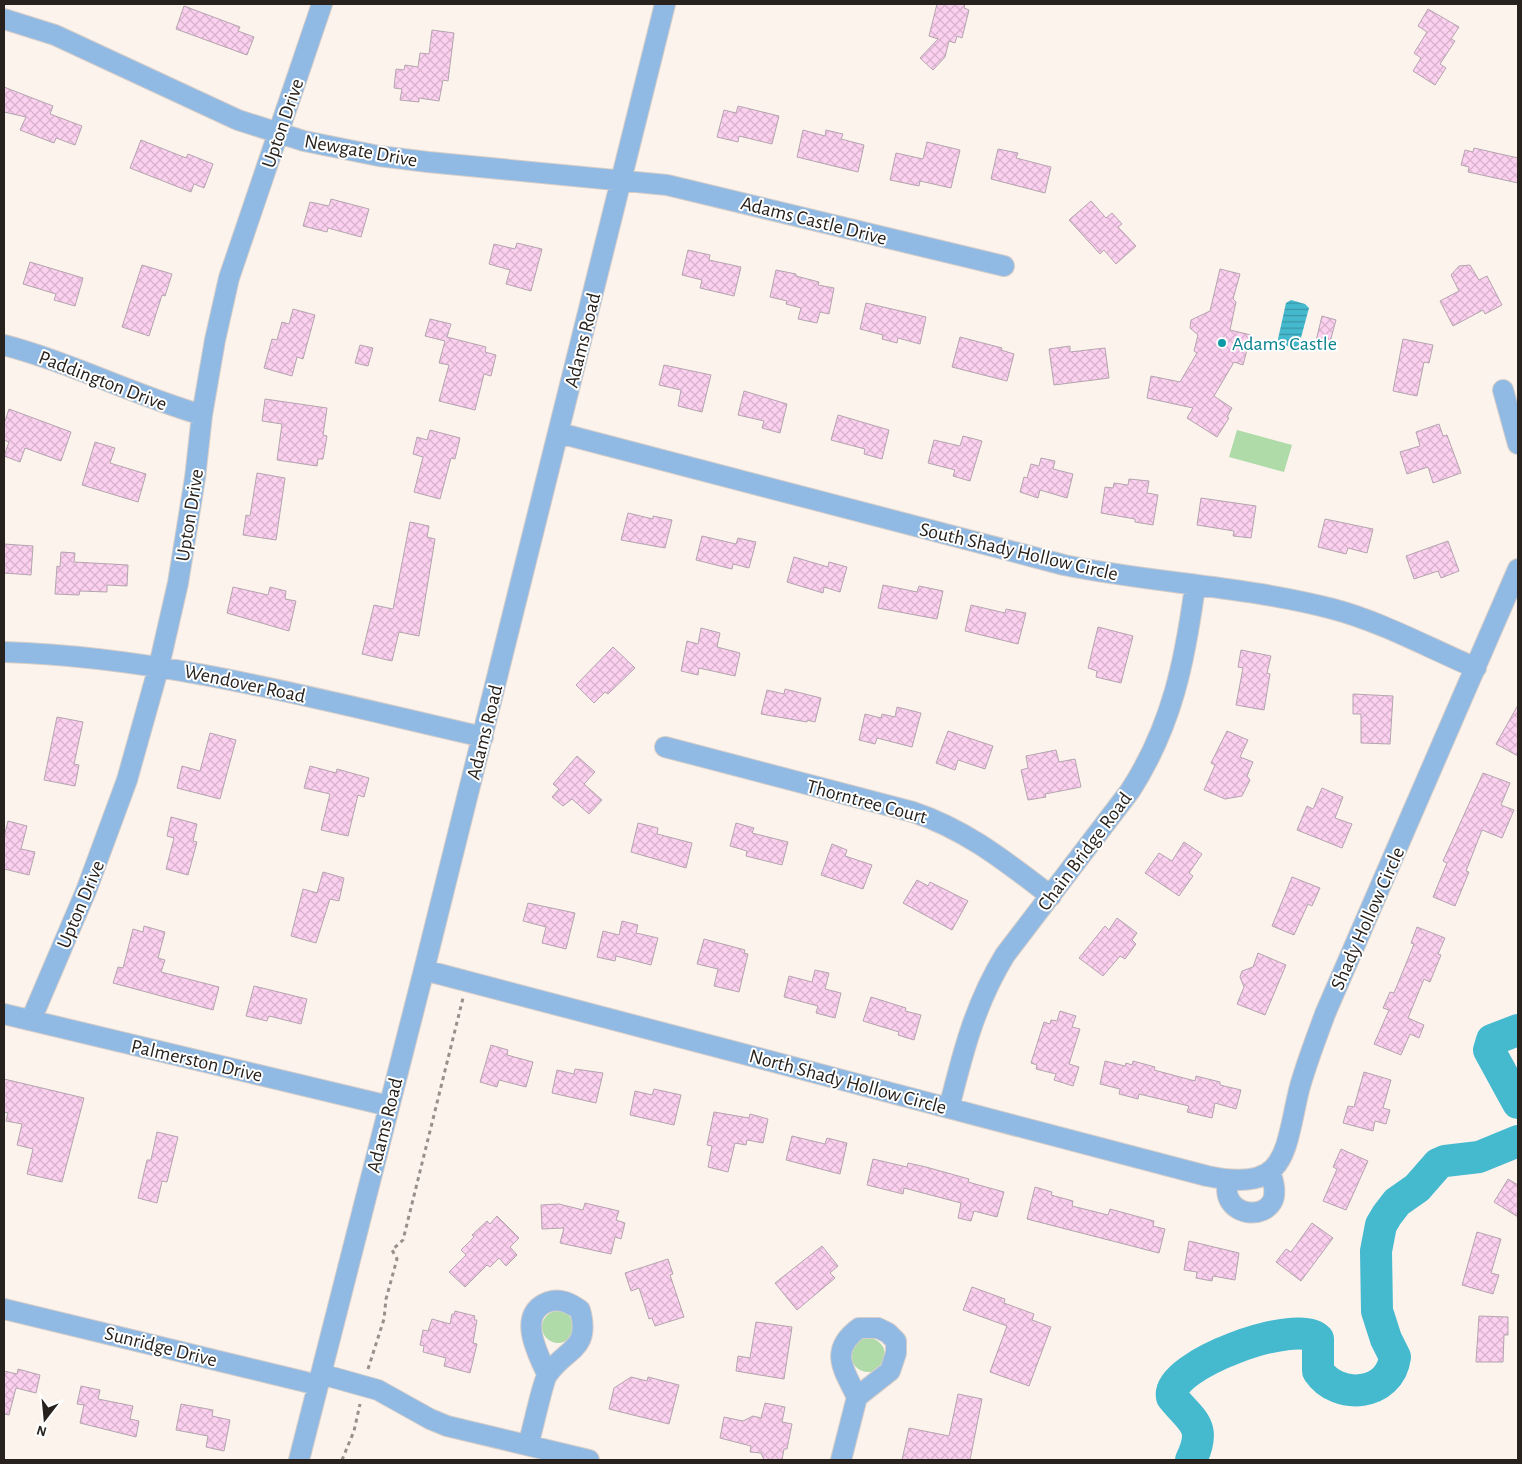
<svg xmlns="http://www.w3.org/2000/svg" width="1522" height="1464" viewBox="0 0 1522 1464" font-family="'Alegreya Sans',sans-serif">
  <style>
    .grass { fill: #afdba9 }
    .water { fill: url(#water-rules) }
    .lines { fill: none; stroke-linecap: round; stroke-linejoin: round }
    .river { stroke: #45b9ce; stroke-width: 32 }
    .building { fill: url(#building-cross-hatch); stroke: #b4a5af }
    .minor-casing { stroke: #d6cdc8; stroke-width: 22 }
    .path { stroke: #98908b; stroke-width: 3; stroke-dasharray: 4 4; stroke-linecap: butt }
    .minor { stroke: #90bae4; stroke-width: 20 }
    .culture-dot { fill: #0f9aa8; stroke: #fff; stroke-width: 2 }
    .labels { text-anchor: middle; stroke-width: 4; stroke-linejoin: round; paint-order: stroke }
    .street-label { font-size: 20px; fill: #27221e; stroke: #fff }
    .culture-label { font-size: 20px; fill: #0d838f; stroke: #fff; text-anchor: start }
  </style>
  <defs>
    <pattern id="water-rules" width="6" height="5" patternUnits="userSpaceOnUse" patternTransform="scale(1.25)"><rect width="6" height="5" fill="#45b9ce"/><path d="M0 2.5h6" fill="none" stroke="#3a96a7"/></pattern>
    <pattern id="building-cross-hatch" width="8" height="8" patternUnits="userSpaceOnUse" patternTransform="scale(1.25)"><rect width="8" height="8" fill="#fcd0ef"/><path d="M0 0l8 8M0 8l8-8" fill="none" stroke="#d8b2cc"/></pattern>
  </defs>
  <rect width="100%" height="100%" fill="#fdf3ed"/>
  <path class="grass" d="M1237,430L1292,445L1284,472L1229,457Z
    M542 1327a16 16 0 1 1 32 0a16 16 0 1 1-32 0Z
    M851 1355a17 17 0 1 1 34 0a17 17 0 1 1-34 0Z"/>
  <path class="water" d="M1291,300L1305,304L1309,308L1299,345L1295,348L1280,344L1278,339L1286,303Z"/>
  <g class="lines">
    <path class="river" d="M1518,1030L1492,1040L1489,1050L1518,1103
      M1191,1460C1208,1425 1191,1421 1172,1397C1165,1365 1299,1317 1318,1339V1371C1338,1401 1390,1396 1395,1357L1386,1339L1377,1311L1376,1251L1381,1225L1387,1215L1397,1202L1417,1188L1438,1164L1445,1161L1479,1157L1518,1141"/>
  </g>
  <path class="building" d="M937,4H965L964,8L969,10L962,38L957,36L955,43L949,41L945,57L933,70L920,58L938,39L929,36Z
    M184,6L240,27L238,31L254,37L247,55L176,29Z
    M1428,9L1459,27L1451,39L1455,41L1440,64L1446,68L1435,85L1413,71L1421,58L1414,53L1427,32L1418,26Z
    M432,30L454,33L448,81L443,80L439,101L419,98V102L400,100L402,89L394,88L396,69L404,70L405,65L418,67L420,53L429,54Z
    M4,87L53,106L50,114L82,126L75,145L56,138L54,143L20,130L26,117L4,112Z
    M738,106L779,116L772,144L739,136L738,142L717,137L724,110L736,113Z
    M803,130L825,136L826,130L843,134L841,139L864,145L858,172L797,157Z
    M141,140L186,158L188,154L213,164L204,188L194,184L191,192L130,168Z
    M927,142L960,150L951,188L920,181L919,186L890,180L896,153L923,159Z
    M1474,148L1518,158V183L1468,172L1469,167L1461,165L1465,150L1473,152Z
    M998,149L1018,153L1016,158L1051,167L1045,193L991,179Z
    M331,199L369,209L361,237L328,228L327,232L303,226L310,202L329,206Z
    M1091,201L1106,218L1112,213L1122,224L1118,227L1136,246L1116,264L1104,250L1100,254L1069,220Z
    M517,243L542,249L531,291L506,284L510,270L489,264L494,244L515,249Z
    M688,250L710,255L709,260L741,267L734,296L700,288L702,280L682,275Z
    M30,262L83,278L75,306L54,300L56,294L23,284Z
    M142,265L172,274L165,296L162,295L149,336L122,327Z
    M1470,265L1479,280L1487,276L1502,305L1485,314L1483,310L1453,326L1440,301L1459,291L1451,275L1459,266Z
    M1220,269L1240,274L1233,299L1236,302L1230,330L1251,335L1243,365L1234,362L1214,396L1232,408L1227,417L1229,418L1217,437L1187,418L1193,408L1147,398L1151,376L1180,382L1197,353L1194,351L1198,335L1190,328L1191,320L1210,311Z
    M776,270L796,274V276L819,282L818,285L834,288L829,314L820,312L817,323L798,319L801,308L786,304L787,301L770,297Z
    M866,303L926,317L920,344L898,338L897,343L882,339L883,335L860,329Z
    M293,309L315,315L303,359L297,357L292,376L264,368L272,339L277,340L282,322L289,324Z
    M1322,316L1336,320L1328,349L1315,345Z
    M430,319L451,324L447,337L486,347L485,352L496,355L491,376L484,374L475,410L439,401L449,365L439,363L445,341L425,336Z
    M960,337L1002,348L1001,350L1014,354L1007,381L952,367Z
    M1403,339L1433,345L1429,363L1424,362L1417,396L1393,391Z
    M360,345L373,348L368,366L355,363Z
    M1070,346V352L1105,348L1109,378L1054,385L1049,349Z
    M664,365L711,375L702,412L678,406L681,390L659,385Z
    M744,391L787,404L780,433L762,428L764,421L738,415Z
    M265,399L327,408L323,435L327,436L323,459H318L317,466L277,460L282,424L262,421Z
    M9,409L71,432L61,461L25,448L20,462L4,456L9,442L4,440V424Z
    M838,415L889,430L882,459L864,454L865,449L831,440Z
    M1439,424L1443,436L1447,435L1461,473L1433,483L1428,467L1407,474L1400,452L1420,446L1416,432Z
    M430,430L460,438L455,459L451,458L440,499L414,492L423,457L413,454L417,437L427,440Z
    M963,436L982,441L970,481L953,476L955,470L928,463L934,440L960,446Z
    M95,442L115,448L110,463L146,474L138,502L82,485Z
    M1041,458L1055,461L1053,469L1073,474L1067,498L1040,490L1038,498L1020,492L1024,477L1027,478L1031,464L1039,466Z
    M257,473L285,478L276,540L243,535L246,515L250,516Z
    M1129,479L1149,481L1147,493L1158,495L1153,525L1135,522V519L1101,513L1105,487L1113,488L1114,483L1128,485Z
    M1201,498L1256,506L1251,538L1233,536L1234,531L1197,525Z
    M628,513L653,519V516L672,520L665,548L621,540Z
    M1325,519L1373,529L1367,553L1348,548L1346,554L1318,547Z
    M410,522L429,526L427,537L435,539L419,636L399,632L392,661L362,654L374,605L393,609Z
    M702,536L736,544L738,538L756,542L749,568L733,564L732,569L696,560Z
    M1448,541L1459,571L1441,578L1438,571L1414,579L1406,556Z
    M4,544L33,546L31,575L4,573Z
    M61,552L75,553L74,562L128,565L127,586L107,585V592L80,591L79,595L55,594L57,566L60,567Z
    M794,557L828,567L829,562L847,567L840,592L824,587L823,593L787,582Z
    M883,585L917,592L919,586L943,591L937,619L878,608Z
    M233,587L268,595L270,587L286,591L285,599L296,601L289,631L227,613Z
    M971,605L1005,613L1006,609L1026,613L1018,644L965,631Z
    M1098,627L1133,636L1121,683L1096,677L1097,671L1088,668Z
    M701,628L720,633L717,647L740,653L735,676L699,668L698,675L681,671L687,641L698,644Z
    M613,647L635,668L608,694L605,692L594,703L576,685Z
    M1241,650L1271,656L1267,673L1270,674L1264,710L1236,705L1243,668L1238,667Z
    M785,689L821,698L815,722L807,720V722L761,714L767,690L784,694Z
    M1353,694L1393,696L1390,744L1361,743V714H1353Z
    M1518,705V756L1496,744Z
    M897,707L921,713L912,747L877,738L875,744L859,740L865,714L881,718L882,714L895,717Z
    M57,717L83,722L74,764L79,765L75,786L44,780Z
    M948,731L993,746L985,769L958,760L955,770L936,763Z
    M1227,731L1248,740L1240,757L1253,762L1247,776L1250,780L1242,796L1225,799L1204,790L1215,765L1211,763Z
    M210,733L236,740L220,799L177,788L182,766L200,771Z
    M1056,750L1059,762L1075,759L1081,787L1045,794L1046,797L1028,800L1021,770L1028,768L1026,756Z
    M577,756L595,772L584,784L602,800L589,814L572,799L563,806L552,797L559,789L553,784Z
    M310,766L336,773L337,769L369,778L364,797L358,795L348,836L321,830L330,794L304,788Z
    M1483,773L1510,783L1501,805L1514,810L1502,838L1482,830L1466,871L1469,872L1455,906L1433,897L1447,863L1443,861Z
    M1322,788L1343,797L1335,818L1352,824L1342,848L1297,830L1307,806L1313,809Z
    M171,817L197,824L193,841L197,842L188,875L166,869L174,838L167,836Z
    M8,821L27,826L21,849L35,852L29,875L4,869V837Z
    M638,823L658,828L657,834L692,843L686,868L631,852Z
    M736,823L754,828L752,833L788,842L782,865L746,856L747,851L730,846Z
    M1184,842L1202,854L1189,873L1193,876L1179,896L1145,873L1159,853L1172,861Z
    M832,844L847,850L845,856L872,865L863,889L821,875Z
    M323,872L344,878L339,901L330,899L316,943L291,936L303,889L317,893Z
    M1292,877L1320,888L1312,906L1308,904L1294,935L1272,926Z
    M917,880L928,886L930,882L968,901L952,930L903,903Z
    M528,903L575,913L566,949L542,943L546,927L523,921Z
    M1117,918L1137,933L1132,940L1136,944L1125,959L1120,956L1103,976L1079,958L1105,926L1109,930Z
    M622,921L638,925L636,933L658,938L651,965L616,956L615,961L597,957L603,931L619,935Z
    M144,926L165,932L158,958L165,960L161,972L219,987L213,1010L113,983L118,967L123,968L133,929L143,932Z
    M1417,927L1445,938L1438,954L1441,955L1430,982L1424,979L1408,1018L1424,1025L1419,1038L1410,1034L1401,1055L1374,1044L1389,1010L1383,1008L1390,992L1394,993L1414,944L1411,943Z
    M704,939L745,950L744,953L748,954L739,992L714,986L718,969L697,964Z
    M1258,953L1286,965L1265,1015L1237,1004L1244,987L1240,977L1242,971L1253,967Z
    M815,970L829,973L825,989L841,993L835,1018L816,1013L818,1006L784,997L789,976L812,982Z
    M254,986L307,999L301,1024L269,1016L267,1021L246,1016Z
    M871,997L906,1008L905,1011L921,1015L914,1040L898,1035L899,1032L863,1021Z
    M1060,1011L1076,1016L1072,1027L1080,1029L1069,1064L1079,1067L1073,1086L1054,1080L1056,1074L1036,1069L1037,1065L1031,1063L1044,1022L1050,1024L1051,1020L1057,1021Z
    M491,1045L508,1050L507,1055L533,1062L526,1087L499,1080L497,1087L480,1082Z
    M1105,1061L1125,1066L1126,1063L1132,1065L1133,1061L1155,1067L1154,1070L1195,1081L1196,1076L1220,1082V1085L1241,1090L1236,1109L1215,1103L1212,1118L1187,1112L1189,1106L1139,1094L1138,1099L1119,1094L1120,1089L1100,1084Z
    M575,1069L603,1073L596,1103L552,1093L557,1070L574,1074Z
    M1364,1072L1391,1080L1383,1108L1390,1110L1386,1124L1375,1121L1373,1131L1343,1123L1348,1106L1354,1107Z
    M4,1079L84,1098L62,1182L27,1174L33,1149L17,1145L22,1124L6,1121L8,1113L4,1112Z
    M654,1089L681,1095L674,1125L630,1115L635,1091L652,1095Z
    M714,1112L749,1118L750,1114L768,1119L763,1143L747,1140L746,1145L735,1143L728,1172L708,1167L712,1146L707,1145Z
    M157,1132L178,1137L167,1182L162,1181L157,1203L138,1198L147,1160H151Z
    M792,1136L825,1144L827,1138L847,1143L840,1174L786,1160Z
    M1341,1149L1368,1161L1346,1210L1323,1201L1337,1169L1333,1167Z
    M873,1159L907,1167L908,1163L926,1167L969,1179L968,1182L1004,1192L997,1217L974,1211L971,1221L958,1218L961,1203L904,1188L903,1194L867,1185Z
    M1508,1179L1518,1185V1217L1494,1202Z
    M1035,1187L1052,1192L1051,1195L1073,1201L1072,1206L1108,1215L1110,1209L1154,1221L1153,1226L1165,1229L1159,1253L1027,1219Z
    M585,1203L619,1211L616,1220L625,1223L621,1239L615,1237L611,1254L560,1243L564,1228L542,1229L541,1205L559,1204L583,1210Z
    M497,1216L519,1238L510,1247L517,1255L506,1266L499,1258L490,1267L487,1265L465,1287L449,1272L466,1255L461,1250L474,1237L472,1235L487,1221L490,1224Z
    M1312,1223L1333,1238L1301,1281L1276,1262L1286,1249L1291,1252Z
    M1477,1232L1501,1239L1491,1273L1499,1275L1493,1294L1462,1285Z
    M1189,1241L1239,1253L1235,1280L1213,1276L1212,1281L1196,1278L1197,1272L1184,1270Z
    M822,1246L838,1266L830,1273L835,1278L797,1310L775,1283Z
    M668,1259L673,1274L670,1275L684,1317L655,1326L652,1318L649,1319L639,1288L631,1291L625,1273Z
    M972,1287L1005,1299L1004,1303L1034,1314L1032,1320L1051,1327L1029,1386L990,1372L1007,1326L963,1310Z
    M455,1311L475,1316L474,1320H477L473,1343L477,1344L470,1373L444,1366L446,1358L423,1352L424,1346L420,1345L423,1330L428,1331L432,1319L450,1324L452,1314H454Z
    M1479,1316L1508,1317V1335H1504L1503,1362H1476Z
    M756,1322L792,1327L784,1379L736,1371L738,1356L750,1358Z
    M18,1369L40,1375L36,1393L16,1388L9,1415L4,1414V1371L17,1374Z
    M631,1377L647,1381L648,1377L679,1385L669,1424L609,1409L614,1388Z
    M81,1386L100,1390L98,1399L133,1406L130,1419L139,1421L136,1437L80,1423L84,1405L77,1404Z
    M958,1394L982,1399L970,1460H902L909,1428L949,1436Z
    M765,1403L785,1407L782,1422L792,1424L787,1449H784L782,1460H764L761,1453L750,1452L751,1446L720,1438L724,1417L743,1421L753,1416L761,1418Z
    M181,1404L213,1410L212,1416L230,1420L224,1451L206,1447L208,1436L176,1430Z"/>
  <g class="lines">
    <defs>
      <path id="minor" d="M4,19L55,35L238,120L304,141L379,156L428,162L667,185L1004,266
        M4,345C72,363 134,395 202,415
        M1503,390L1518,444
        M559,433L1064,565C1152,583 1245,586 1333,609C1382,622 1429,648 1476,668
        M4,652C167,657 324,701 483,737
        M665,747L913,812C967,830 1006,862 1051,896
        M424,970L1207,1176C1288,1193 1284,1153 1299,1090C1306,1064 1316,1039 1325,1014L1518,569
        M4,1014L389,1106
        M31,1020L86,891L127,780L159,666L178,583L195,478L202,415L215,340L229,278L322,4
        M949,1108C963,1052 975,1004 1005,955L1130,791C1172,726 1185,661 1195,586
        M1227,1180C1227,1187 1226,1193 1229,1199C1237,1215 1262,1218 1272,1202C1277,1193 1273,1180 1270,1171
        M4,1309L318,1385
        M321,1374L378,1390L430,1419L447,1426L589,1460
        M528,1445C532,1433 543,1380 548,1374C566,1348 591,1350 580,1310C570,1303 561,1298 548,1302C516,1314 538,1354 547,1374
        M299,1460L424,970L665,4
        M841,1460L857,1397L890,1371L896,1353V1341L888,1333L878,1328H859C828,1351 844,1370 857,1397"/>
    </defs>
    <use href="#minor" class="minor-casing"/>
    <path class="path" d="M368,1369L384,1319L386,1299L397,1259L392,1250L403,1240L463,998
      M342,1460L354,1431L360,1404"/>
    <use href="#minor" class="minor"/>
  </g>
  <circle class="culture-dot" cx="1222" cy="343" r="5"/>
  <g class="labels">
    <g class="street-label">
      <text transform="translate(282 123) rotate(-71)" y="7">Upton Drive</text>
      <text transform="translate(361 150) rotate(10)" y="7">Newgate Drive</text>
      <text transform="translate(814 220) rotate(14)" y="7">Adams Castle Drive</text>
      <text transform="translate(582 340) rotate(-76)" y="7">Adams Road</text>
      <text transform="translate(103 380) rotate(21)" y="7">Paddington Drive</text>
      <text transform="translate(189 515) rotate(-81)" y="7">Upton Drive</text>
      <text transform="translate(1019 551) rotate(13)" y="7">South Shady Hollow Circle</text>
      <text transform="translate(245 683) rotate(12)" y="7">Wendover Road</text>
      <text transform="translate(484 732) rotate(-76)" y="7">Adams Road</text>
      <text transform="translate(867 801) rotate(15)" y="7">Thorntree Court</text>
      <text transform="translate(1084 851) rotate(-53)" y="7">Chain Bridge Road</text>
      <text transform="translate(80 904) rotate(-67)" y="7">Upton Drive</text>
      <text transform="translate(1367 918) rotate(-66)" y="7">Shady Hollow Circle</text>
      <text transform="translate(197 1060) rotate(13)" y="7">Palmerston Drive</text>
      <text transform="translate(848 1081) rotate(15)" y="7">North Shady Hollow Circle</text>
      <text transform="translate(384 1125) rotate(-76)" y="7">Adams Road</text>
      <text transform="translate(161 1346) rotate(14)" y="7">Sunridge Drive</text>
    </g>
    <g class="culture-label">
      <text x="1232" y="350">Adams Castle</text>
    </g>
  </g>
  <rect width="1522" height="1464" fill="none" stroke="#27221e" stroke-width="10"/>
  <g transform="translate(45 1419) rotate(196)" stroke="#ffffff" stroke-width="4" paint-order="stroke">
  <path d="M0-4L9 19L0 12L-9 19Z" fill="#27221e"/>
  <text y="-8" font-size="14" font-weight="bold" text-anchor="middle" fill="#27221e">N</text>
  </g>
</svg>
